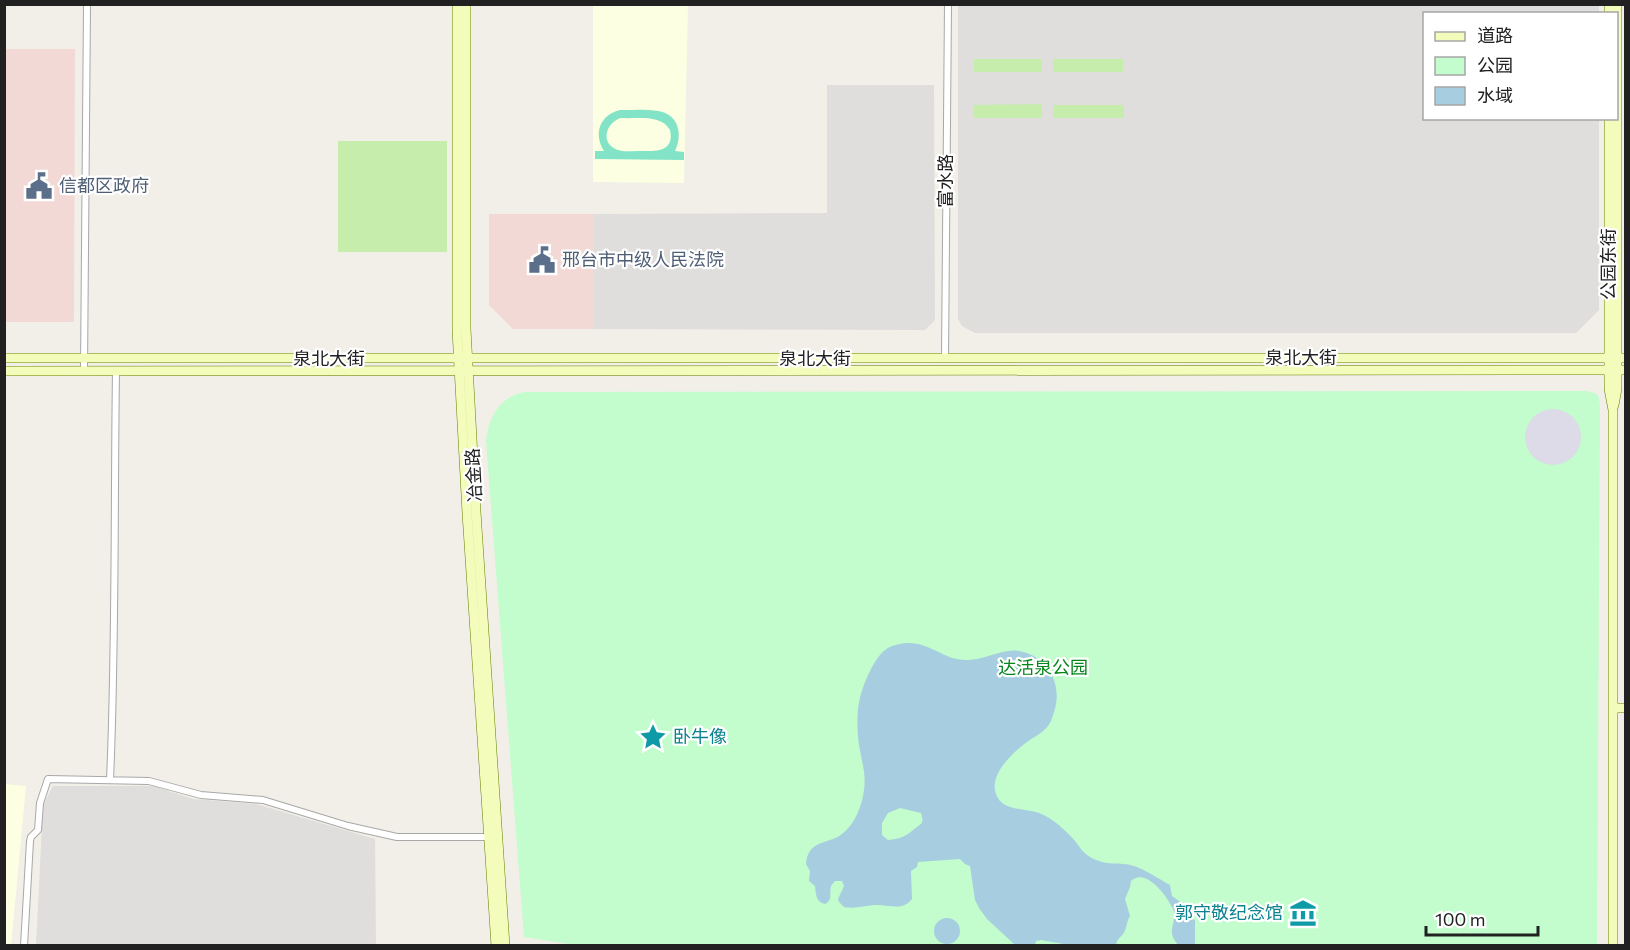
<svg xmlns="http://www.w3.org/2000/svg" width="1630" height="950" viewBox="0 0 1630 950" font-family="Commissioner,'Noto Sans SC',sans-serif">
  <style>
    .residential { fill: #dfdedd }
    .commercial { fill: #f2d9d6 }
    .education { fill: #fdffe2 }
    .grass { fill: #c6edab }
    .park { fill: #c3fccd }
    .pitch { fill: #82e3c6; fill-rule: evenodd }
    .plaza { fill: #dcdbe7 }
    .water { fill: #a6cee0; fill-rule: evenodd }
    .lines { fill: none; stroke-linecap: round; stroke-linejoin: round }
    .street-casing { stroke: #a8a8a8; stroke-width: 8 }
    .secondary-casing { stroke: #667f00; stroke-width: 10 }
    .street { stroke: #fff; stroke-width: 6 }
    .secondary { stroke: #f3fcba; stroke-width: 9 }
    .labels { text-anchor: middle; stroke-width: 4.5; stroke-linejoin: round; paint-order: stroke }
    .street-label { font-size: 18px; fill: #212121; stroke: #fff }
    .service-label { font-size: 18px; fill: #4e5e75; stroke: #fff; text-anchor: start }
    .park-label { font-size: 18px; fill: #07861d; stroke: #fff }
    .culture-label { font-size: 18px; fill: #0d838f; stroke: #fff; text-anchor: start }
  </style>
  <rect width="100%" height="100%" fill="#f1efe7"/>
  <path class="residential" d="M958,5H1599V13L1424,14V118L1599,119V310L1576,333H975L962,326L958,319Z
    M827,85H934L935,320L925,330L594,329V214L827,213Z
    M53,786H153L193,799L256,804L375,839L376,945H36L43,805Z"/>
  <path class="commercial" d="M5,49H75L74,322H5Z
    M489,214H594V329H513L489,305Z"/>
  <path class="education" d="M593,5H688L684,183L593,182Z
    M5,784L26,786L11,946L4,945Z"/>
  <path class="grass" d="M974,59H1042V72H974Z
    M1053,59H1123V72H1053Z
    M1042,104V118H974V105Z
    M1053,105H1124V118H1053Z
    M338,141H447V252H338Z"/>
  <path class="park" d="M1587,391L1597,394L1599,398L1600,406L1597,945L581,946L524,937L486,441C488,418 500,396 525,392Z"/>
  <path class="pitch" d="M620,110C632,110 646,109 658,111C679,114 683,135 675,151L684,152V160L595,159V151H604C593,133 600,115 620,110ZM621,118C637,119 661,114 670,130C675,154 653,151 637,151C631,151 623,152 618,150C600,144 605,123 621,118Z"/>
  <path class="plaza" d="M1525 437a28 28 0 1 1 56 0a28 28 0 1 1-56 0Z"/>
  <path class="water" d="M906,643C931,642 943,660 966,660C983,661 1003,648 1019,651C1047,656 1062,682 1055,709C1053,714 1052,721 1048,726C1042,734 1031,738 1023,745C1009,756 986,779 998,798C1005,811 1027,808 1039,813C1053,818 1065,830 1075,841C1079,846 1083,853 1090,857C1107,867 1119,861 1134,866C1146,870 1159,879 1170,885L1172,896L1183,904L1188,917L1195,920V945H1178C1176,942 1172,937 1172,933C1171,924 1177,918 1173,909C1167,896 1146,867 1131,881L1130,887L1125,899L1130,916C1126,922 1127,929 1123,934C1120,938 1117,939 1116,945H1069L1041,940L1036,941L1035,945H1017L1014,944L987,919L979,908L975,900L970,866L965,864L960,859L918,862L917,867L911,871L912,899C902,912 888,904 874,905C864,906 855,909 844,907L839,902L838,899L844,886L842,881H835L831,886C829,894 833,900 825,904C816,902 816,895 815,886L809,881L810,871L806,864C808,839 828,845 842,834C855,824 862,806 864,790C867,771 859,754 858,736C856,709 859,693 871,669C875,661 881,652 888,648C893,645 900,644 906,643ZM900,808L921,813C925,825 920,824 913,830C905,837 899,839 888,840L882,835V823L888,813Z
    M934 931a13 13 0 1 1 26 0a13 13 0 1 1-26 0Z"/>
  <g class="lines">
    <defs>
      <path id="street" d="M945,358L948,4
        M84,371L87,4
        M110,780C116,644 114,507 116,371
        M24,946L30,841L31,837L38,830L40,803L48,779L149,781L201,795L263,800L348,826L397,837H489"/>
      <path id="secondary" d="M457,4V330L467,513L496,946
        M466,4V329L476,512L505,946
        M1609,4V14
        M1609,118V389L1613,410V946
        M4,358H1626
        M4,371L1626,370
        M1614,405L1617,389V4
        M1613,708H1626"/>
    </defs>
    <use href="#street" class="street-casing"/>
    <use href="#secondary" class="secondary-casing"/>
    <use href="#street" class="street"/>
    <use href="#secondary" class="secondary"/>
  </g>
  <defs>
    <symbol id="civic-bare" viewBox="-9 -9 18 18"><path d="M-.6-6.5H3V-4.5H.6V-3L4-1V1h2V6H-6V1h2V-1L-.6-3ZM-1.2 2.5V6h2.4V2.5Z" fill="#5c6f8a" stroke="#fff" stroke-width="2.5" paint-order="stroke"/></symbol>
    <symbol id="sight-bare" viewBox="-9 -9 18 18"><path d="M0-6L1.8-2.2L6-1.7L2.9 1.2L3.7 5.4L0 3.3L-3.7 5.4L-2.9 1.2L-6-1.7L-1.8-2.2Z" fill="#0f9aa8" stroke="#fff" stroke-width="2.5" paint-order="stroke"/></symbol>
    <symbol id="museum-bare" viewBox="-9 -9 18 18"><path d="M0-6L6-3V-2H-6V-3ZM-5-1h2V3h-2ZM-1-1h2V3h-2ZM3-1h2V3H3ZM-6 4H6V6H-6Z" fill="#0f9aa8" stroke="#fff" stroke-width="2.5" paint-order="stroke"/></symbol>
  </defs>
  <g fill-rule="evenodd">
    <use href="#civic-bare" x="20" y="167" width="38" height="38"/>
    <use href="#civic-bare" x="523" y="241" width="38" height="38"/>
    <use href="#sight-bare" x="634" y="718" width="38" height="38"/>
    <use href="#museum-bare" x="1284" y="894" width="38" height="38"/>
  </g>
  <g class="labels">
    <g class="street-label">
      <text transform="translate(946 181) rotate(-90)" y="6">富水路</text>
      <text transform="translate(1609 264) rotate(-90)" y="6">公园东街</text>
      <text x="1301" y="364">泉北大街</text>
      <text x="329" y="365">泉北大街</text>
      <text x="815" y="365">泉北大街</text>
      <text transform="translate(474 475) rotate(-93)" y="6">冶金路</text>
    </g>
    <g class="service-label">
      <text x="59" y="192">信都区政府</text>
      <text x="562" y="266">邢台市中级人民法院</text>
    </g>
    <g class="park-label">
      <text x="1043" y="674">达活泉公园</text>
    </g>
    <g class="culture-label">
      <text x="673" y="743">卧牛像</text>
      <text x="1283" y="919" text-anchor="end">郭守敬纪念馆</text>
    </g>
  </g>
  <rect width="1630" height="950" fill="none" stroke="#212121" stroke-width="12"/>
  <rect x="1423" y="12" width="195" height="108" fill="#ffffff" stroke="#a6a6a6" stroke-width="1.5"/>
  <rect x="1435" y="32" width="30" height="9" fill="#f3fcba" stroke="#a6a6a6" stroke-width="1.5"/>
  <text x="1477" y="42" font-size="18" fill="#212121">道路</text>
  <rect x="1435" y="57" width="30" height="18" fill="#c3fccd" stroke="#a6a6a6" stroke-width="1.5"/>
  <text x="1477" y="72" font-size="18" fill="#212121">公园</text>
  <rect x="1435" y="87" width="30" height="18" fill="#a6cee0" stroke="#a6a6a6" stroke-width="1.5"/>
  <text x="1477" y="102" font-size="18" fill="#212121">水域</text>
  <path d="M1426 926v9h112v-9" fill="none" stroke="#212121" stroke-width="3"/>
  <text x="1435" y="926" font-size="18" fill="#212121" stroke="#ffffff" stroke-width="4.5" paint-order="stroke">100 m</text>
</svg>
